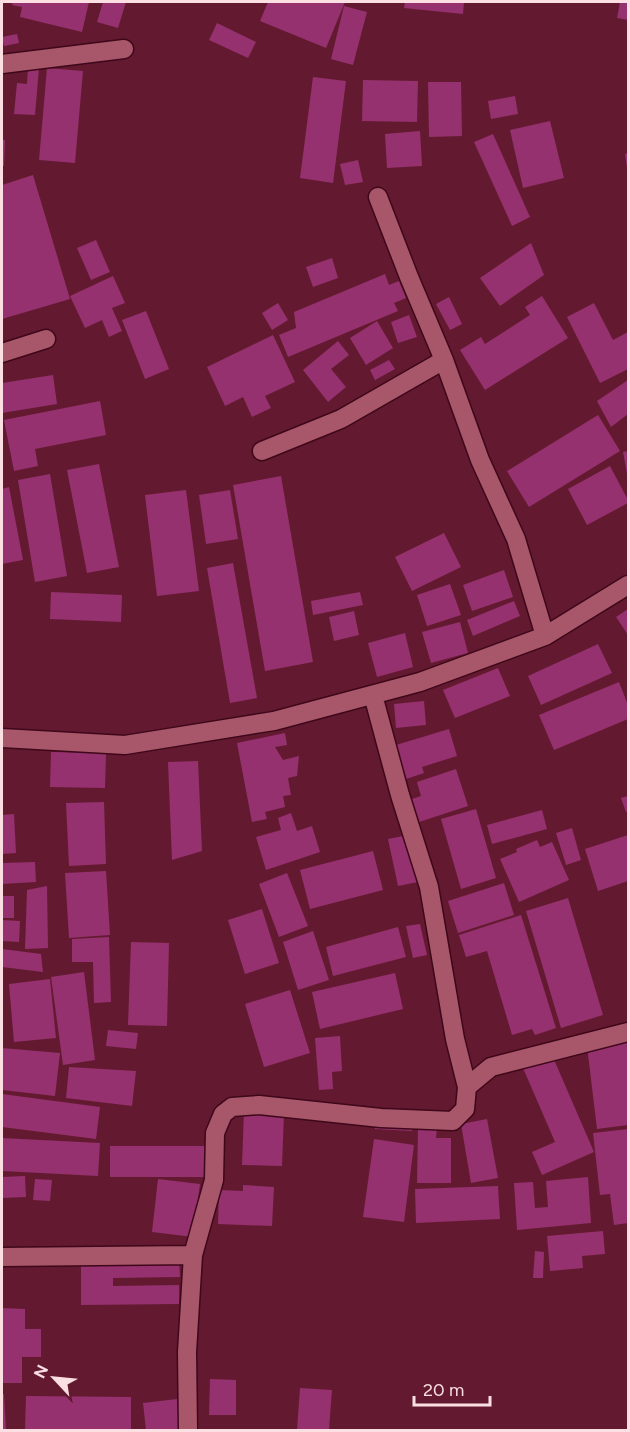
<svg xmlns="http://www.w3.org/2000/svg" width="630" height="1432" viewBox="0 0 630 1432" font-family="Figtree,sans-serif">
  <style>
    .building { fill: #95316e }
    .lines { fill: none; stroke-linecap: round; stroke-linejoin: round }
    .minor-casing { stroke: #3f071a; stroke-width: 21 }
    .minor { stroke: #a75769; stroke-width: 18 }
  </style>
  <rect width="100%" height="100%" fill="#631a30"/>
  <path class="building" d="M13,2H89L82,32L20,17L22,7L12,5Z
    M103,2H126L118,28L97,22Z
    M268,2H345L326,48L260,21Z
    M405,2H464L463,14L404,8Z
    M620,2H628V20L617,18Z
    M344,6L367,12L353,65L331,59Z
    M217,23L256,42L248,58L209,40Z
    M17,34L19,43L4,46L2,37Z
    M28,67L39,68L35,115L14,114L17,83L27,84Z
    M47,68L83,71L75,163L39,160Z
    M313,77L346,81L333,183L300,178Z
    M363,80L418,81L417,122L362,121Z
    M428,82H461L462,136L429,137Z
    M515,96L518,114L491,119L488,101Z
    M550,121L564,178L523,188L510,130Z
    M420,131L422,166L387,168L385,134Z
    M493,134L530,217L512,226L474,142Z
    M2,140H5L4,166H2Z
    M628,153V168H627L625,154Z
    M358,160L363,182L345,185L340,164Z
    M33,175L70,299L2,319V185Z
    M96,240L110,272L91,280L77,248Z
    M531,243L544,275L500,306L480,278Z
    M332,258L338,278L313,287L306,267Z
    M385,274L389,285L399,281L406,298L394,303L398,311L288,357L279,335L296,328L294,312Z
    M113,276L125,303L112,308L122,331L109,337L102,320L85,328L70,296Z
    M542,296L568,338L485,390L460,350L481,337L485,344L530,315L525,307Z
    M449,297L462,324L450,330L436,304Z
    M278,303L288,320L272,330L262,313Z
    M594,303L613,340L628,332V369L600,383L567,317Z
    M146,311L169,369L145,379L122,320Z
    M409,315L417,337L398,343L391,322Z
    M377,321L393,348L366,365L350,338Z
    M273,335L295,382L265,396L271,408L252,417L243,397L225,406L207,367Z
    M338,341L349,355L331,369L346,387L328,402L303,370Z
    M389,360L395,369L375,380L370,370Z
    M53,375L57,404L2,413V383Z
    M628,380V414L611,427L597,401Z
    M100,401L106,435L35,449L38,466L14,471L4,420Z
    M598,415L620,451L529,507L507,471Z
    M628,451V474H627L623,452Z
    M99,464L119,567L87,573L67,470Z
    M610,466L628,500V503L587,525L568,489Z
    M50,474L67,576L35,582L18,480Z
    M281,476L313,662L265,671L233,485Z
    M9,487L23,560L2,564V489Z
    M186,490L199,591L157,596L145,495Z
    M230,490L238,539L206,544L199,495Z
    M444,533L461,567L412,591L395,557Z
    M233,563L257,698L230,703L207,568Z
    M504,570L513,597L472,611L463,585Z
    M450,584L461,615L427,626L417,595Z
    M51,592L122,595L121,622L50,619Z
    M360,592L363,605L313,615L311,601Z
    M514,601L520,616L473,636L467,620Z
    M628,609V635L616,617Z
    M354,611L359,635L334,641L329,617Z
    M460,622L468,653L431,663L422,632Z
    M405,633L413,667L377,677L368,643Z
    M598,644L612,673L541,705L528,676Z
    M498,668L510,696L455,718L443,690Z
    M619,682L628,705V719L554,750L539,715Z
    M424,701L426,725L396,728L394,704Z
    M449,729L457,756L422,767L424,773L406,779L396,745Z
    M285,733L287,745L275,747L283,760L299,756L297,776L288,778L291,795L283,796L285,807L265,812L267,819L252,822L237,743Z
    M51,752L106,753L105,788L50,787Z
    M198,761L202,851L172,860L168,762Z
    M456,769L468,806L416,823L409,800L421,796L417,782Z
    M628,796V811L626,812L621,798Z
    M104,802L106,864L69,866L66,803Z
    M476,809L496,878L461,889L441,819Z
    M542,810L547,829L492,844L487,825Z
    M291,813L297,831L312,826L320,852L266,870L256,837L281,830L278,818Z
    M14,814L16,853L2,854V815Z
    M572,828L581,860L566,865L556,833Z
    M408,835L418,882L398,886L388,839Z
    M628,835V881L598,891L585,849Z
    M537,840L540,847L552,842L569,880L519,902L500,859L517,852L516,849Z
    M373,851L383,890L310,909L300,870Z
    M35,862L36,882L2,884V863Z
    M106,871L110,935L69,938L65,873Z
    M287,873L308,926L279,937L259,884Z
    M504,883L514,915L458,933L448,901Z
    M47,886L48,948L25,949L27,890Z
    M2,896H14V918H2Z
    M568,898L603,1015L561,1028L526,911Z
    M262,909L279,963L245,974L228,920Z
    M521,915L556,1028L535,1035L532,1029L512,1035L487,951L466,957L459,935Z
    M2,920L20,921L19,942L2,941Z
    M420,924L427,955L413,958L406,926Z
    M398,927L406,957L333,976L326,947Z
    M313,931L329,980L298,990L283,942Z
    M109,937L111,1002L94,1003L93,962H72V939Z
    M131,942L169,943L167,1026L128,1025Z
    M2,949L41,954L43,972L2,967Z
    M84,972L95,1060L63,1065L51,977Z
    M395,973L403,1009L320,1029L312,992Z
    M50,979L56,1038L14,1042L9,984Z
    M290,990L310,1053L264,1067L245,1004Z
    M108,1030L138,1033L136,1049L106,1046Z
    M340,1036L342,1071L332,1072L333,1089L319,1090L315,1038Z
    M628,1041V1125L597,1129L587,1046Z
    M2,1048L60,1053L55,1096L2,1090Z
    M552,1055L594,1152L542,1175L532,1152L555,1142L523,1068Z
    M69,1067L136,1071L132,1106L66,1098Z
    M2,1094L100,1107L96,1139L2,1127Z
    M244,1111L284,1113L282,1166L242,1165Z
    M487,1119L498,1178L471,1183L461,1124Z
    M375,1120L416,1121L412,1131L375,1129Z
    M418,1128H437L436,1138H451V1183H417Z
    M628,1129V1223L614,1225L610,1194L600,1195L593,1133Z
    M2,1138L100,1143L98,1176L2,1171Z
    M374,1139L414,1145L404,1222L363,1217Z
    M110,1146H213L212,1177H110Z
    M25,1176L26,1197L2,1198V1177Z
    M588,1177L591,1223L517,1230L514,1183L533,1182L535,1208L548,1207L546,1181Z
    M35,1179L52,1180L50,1201L33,1200Z
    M158,1179L200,1184L193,1237L152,1232Z
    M243,1185L274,1187L272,1226L218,1224L219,1190L243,1191Z
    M498,1186L500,1219L416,1223L415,1189Z
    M603,1231L605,1254L582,1256L583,1268L550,1271L547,1236Z
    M535,1251L544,1252L543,1278H533Z
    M179,1262L180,1277L113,1278V1286L179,1285V1304L81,1305V1263Z
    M2,1308L25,1309V1329H41V1357H22V1383H2Z
    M210,1379L236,1380V1415H209Z
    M300,1388L332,1390L329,1430H297Z
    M2,1394H4L6,1430H2Z
    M26,1396L131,1397V1430H25Z
    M177,1399L180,1430H146L143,1403Z"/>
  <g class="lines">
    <defs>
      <path id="minor" d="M2,64L124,49
        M378,197L409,277L444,360L480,460L516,539L545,636
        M2,353L46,339
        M262,451L341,419L444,360
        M2,738L125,745L274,721L420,682L545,636L628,585
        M467,1087L491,1067L628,1032
        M2,1257L193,1255
        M188,1430L187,1352L193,1255L214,1180L215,1133L223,1114L232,1107L259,1105L381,1118L453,1121L465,1109L467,1087L455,1039L429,887L400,795L373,695"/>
    </defs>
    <use href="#minor" class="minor-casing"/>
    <use href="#minor" class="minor"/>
  </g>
  <rect width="630" height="1432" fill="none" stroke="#fbdfe3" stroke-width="6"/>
  <g transform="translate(54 1378) rotate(296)" stroke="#631a30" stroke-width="4.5" paint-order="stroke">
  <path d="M0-4.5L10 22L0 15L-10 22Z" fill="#fbdfe3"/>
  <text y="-9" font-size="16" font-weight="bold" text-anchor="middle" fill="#fbdfe3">N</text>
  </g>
  <path d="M414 1396v9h76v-9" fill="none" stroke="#fbdfe3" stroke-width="3"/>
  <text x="423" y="1396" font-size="18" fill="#fbdfe3" stroke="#631a30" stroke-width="4.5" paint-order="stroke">20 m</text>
</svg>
